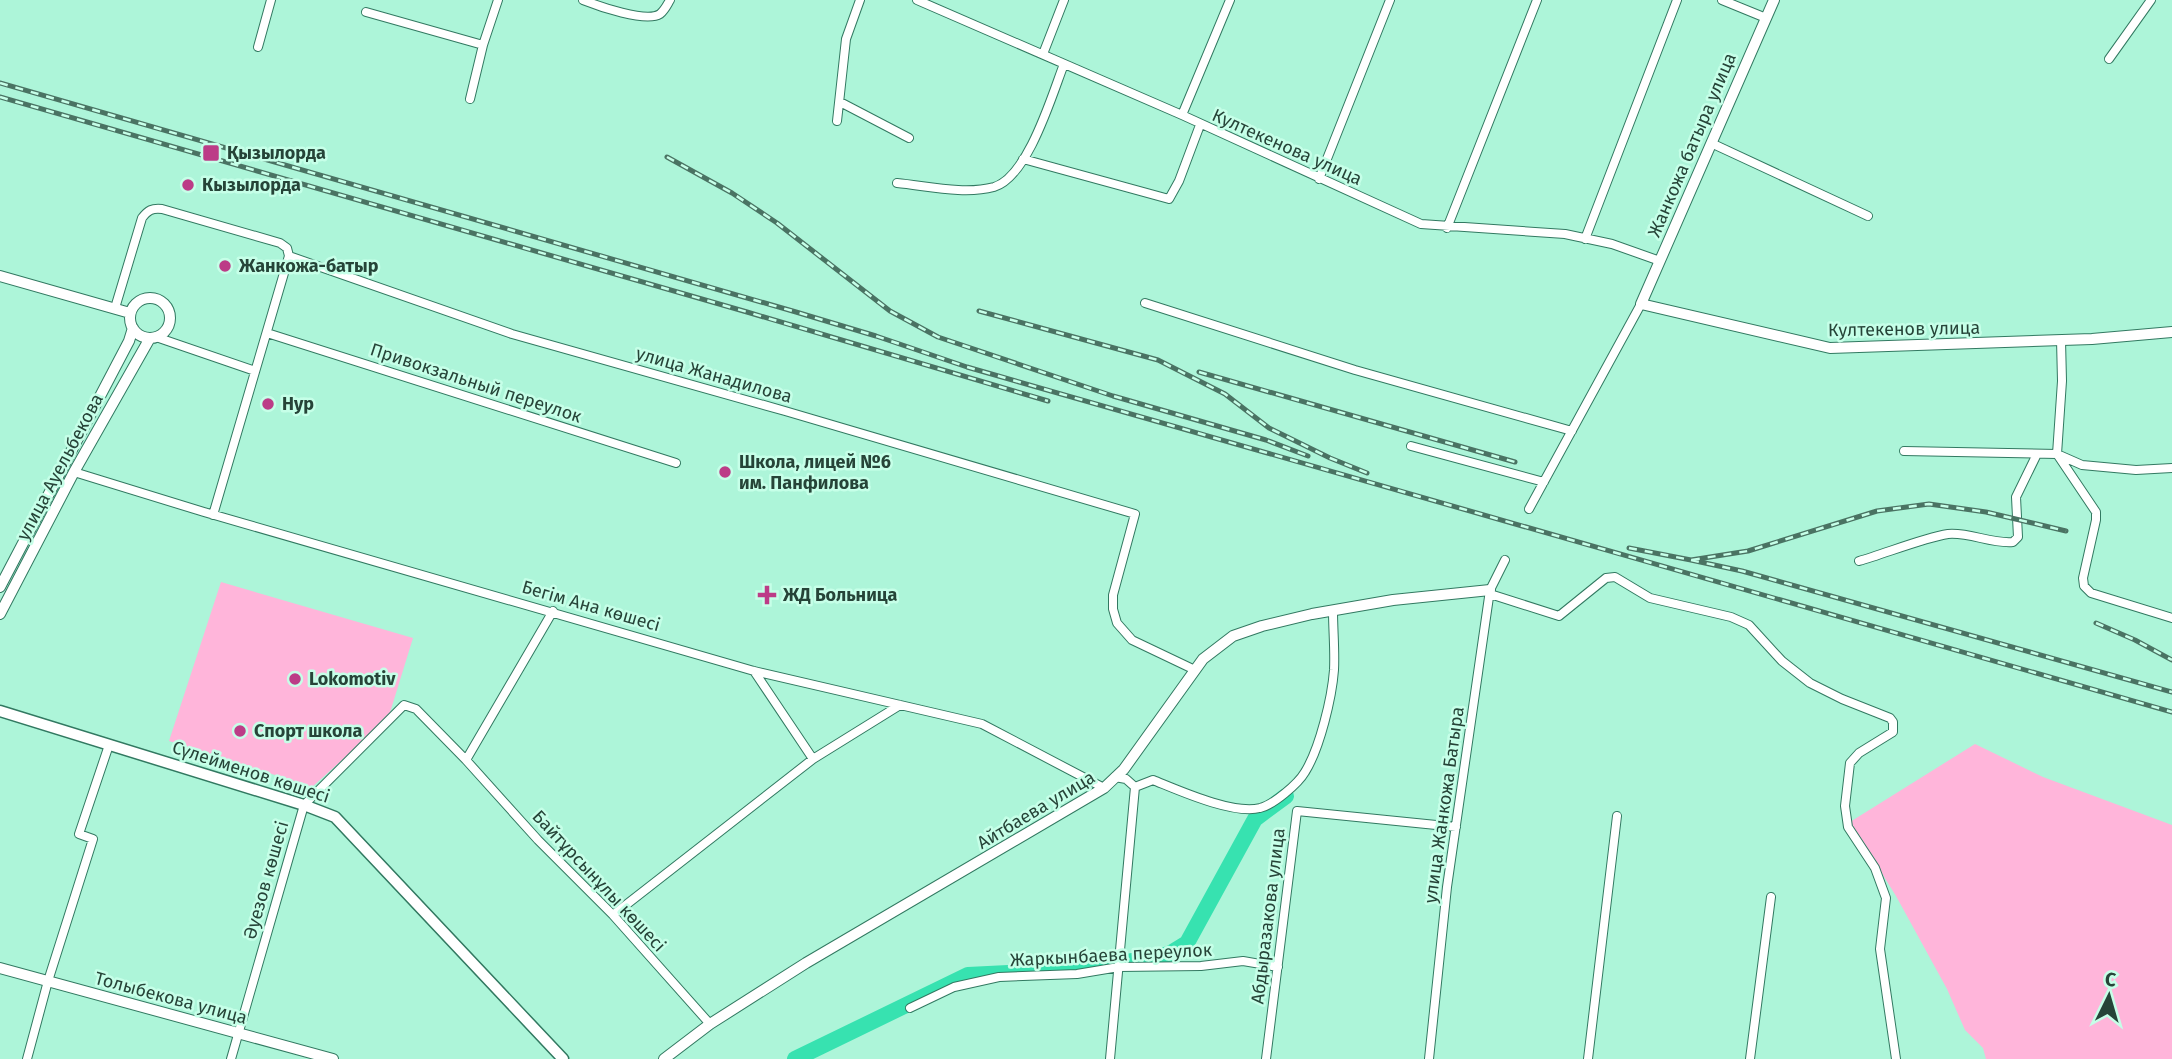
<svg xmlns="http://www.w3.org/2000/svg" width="2172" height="1059" viewBox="0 0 2172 1059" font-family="'Fira Sans',sans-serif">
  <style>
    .green { fill: #ffb5da }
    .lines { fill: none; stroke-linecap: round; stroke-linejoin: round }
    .river { stroke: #37e2b0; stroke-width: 16 }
    .minor-casing { stroke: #327961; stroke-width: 10 }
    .tertiary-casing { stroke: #327961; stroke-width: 12 }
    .secondary-casing { stroke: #327961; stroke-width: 13 }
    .minor { stroke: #fff; stroke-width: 8 }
    .tertiary { stroke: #fff; stroke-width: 10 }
    .secondary { stroke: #fff; stroke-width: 10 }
    .rail-casing { stroke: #4a7363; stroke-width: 5 }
    .rail { stroke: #c6ffe8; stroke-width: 2.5; stroke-dasharray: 8; stroke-linecap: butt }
    .poi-dot { fill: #bc3c87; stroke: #c6ffe8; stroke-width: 2.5 }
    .labels { text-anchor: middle; stroke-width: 5; stroke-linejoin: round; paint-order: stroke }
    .street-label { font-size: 18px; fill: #264438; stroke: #c6ffe8 }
    .poi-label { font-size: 18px; font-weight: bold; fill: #264438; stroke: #c6ffe8; text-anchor: start }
  </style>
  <rect width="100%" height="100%" fill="#adf5d9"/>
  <path class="green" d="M221,582L413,638L388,719L312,787L169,741Z
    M1975,744L2043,777L2172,825V1059H1986L1983,1048L1965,1030L1947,989L1896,896L1850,822Z"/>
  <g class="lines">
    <path class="river" d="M795,1059L968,975L1069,970L1110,965L1169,954L1187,943L1255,819L1286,796"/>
    <defs>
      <path id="minor" d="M583,0C598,6 646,23 660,14C665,10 667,5 670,0
        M917,0L1182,115L1421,224L1565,234L1612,244L1660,261
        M1722,0L1766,18
        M366,12L483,45
        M258,47L271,0
        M1043,54L1064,0
        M2109,59L2151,0
        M470,99L483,45L498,0
        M840,102L909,138
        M1182,115L1230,0
        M837,121L846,39L860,0
        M1711,143L1868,216
        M1023,159L1169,199L1179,181L1200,125
        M1319,179L1390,0
        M897,183C928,186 964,195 994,187C1028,177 1052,95 1064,64
        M1447,228L1537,0
        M1585,239L1677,0
        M289,256L512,334L785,411L1135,514L1113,595V609L1117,623L1132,640L1195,670
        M1145,303L1355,370L1572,431
        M115,308L142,218C148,210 152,208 162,209L280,243L287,248L289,256L213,515
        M267,333L676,463
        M156,337L255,371
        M2061,340L2062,381L2057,454L2096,512V520L2083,578L2084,586L2091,593L2172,618
        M1411,446L1544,482
        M1904,451L2057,454L2082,465L2136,470L2172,468
        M74,472L204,512L754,671L982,724L1104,788
        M1529,509L1641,304
        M1859,561C1884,554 1923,538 1948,534C1970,532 1991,544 2013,542L2018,537L2016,497L2037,454
        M1490,594L1559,616L1606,578L1615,577L1650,598L1731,617L1749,625L1782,661L1810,683L1842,699L1890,718L1893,722V732L1859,753L1850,763L1845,806L1848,827L1875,868L1886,898L1880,949L1896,1059
        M754,671L813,759
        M466,760L553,611
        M1115,777L1126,779L1135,787
        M1135,787L1153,780C1178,790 1233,815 1260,808C1273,805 1298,784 1305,772C1320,748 1332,697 1334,670C1335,650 1333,630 1333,611
        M613,915L813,759L900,705
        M910,1008L954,987L999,977L1077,974L1119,967L1201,966L1243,961L1278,967
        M27,1059L48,981L93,839L79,834L109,745
        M231,1059L304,805L404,705L416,709L466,760L538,840L613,915L710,1024
        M1110,1059L1135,787
        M1266,1059L1297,811L1456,827
        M1429,1059L1447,887L1490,590L1505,560
        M1588,1059L1617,816
        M1750,1059L1771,897"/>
      <path id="tertiary" d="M1774,0L1641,304L1830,348L2092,339L2172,332
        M0,276L130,313
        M130 318a20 20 0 1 1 40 0a20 20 0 1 1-40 0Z
        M0,587L129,341L133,328
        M0,614L74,472L150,338
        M0,968L333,1059
        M664,1059L710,1024L806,963L1104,788L1124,769L1203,659L1233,636L1262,626L1312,614L1393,600L1490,590"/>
      <path id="secondary" d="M0,711L304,805L335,817L563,1059"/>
    </defs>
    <use href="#minor" class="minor-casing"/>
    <use href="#tertiary" class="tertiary-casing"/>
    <use href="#secondary" class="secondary-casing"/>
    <use href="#minor" class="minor"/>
    <use href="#tertiary" class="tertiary"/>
    <use href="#secondary" class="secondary"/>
    <defs>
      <path id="rail" d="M0,83L796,312L876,336L967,367L2172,712
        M0,97L747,312L1048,401
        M667,157L732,193L777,223L890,311L938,337L1113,396L1266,440L1308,456
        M979,311L1158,360L1225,394L1269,428L1330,458L1367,473
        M1199,372L1515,462
        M1629,548L1691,560L1748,551L1877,511L1929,504L1986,512L2066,531
        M1691,560L1742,571L2172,692
        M2096,623L2135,640L2172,660"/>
    </defs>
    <use href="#rail" class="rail-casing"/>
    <use href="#rail" class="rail"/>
  </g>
  <g class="poi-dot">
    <rect x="202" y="144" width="18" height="18" rx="3.5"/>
    <circle cx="188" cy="185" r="7"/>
    <circle cx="225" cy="266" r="7"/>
    <circle cx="268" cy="404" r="7"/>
    <circle cx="725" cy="472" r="7"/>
    <path d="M763.5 584.5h7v7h7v7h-7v7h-7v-7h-7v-7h7z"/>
    <circle cx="295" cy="679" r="7"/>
    <circle cx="240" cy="731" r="7"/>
  </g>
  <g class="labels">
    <g class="street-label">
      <text transform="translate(1692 145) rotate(-67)" y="6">Жанкожа батыра улица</text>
      <text transform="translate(1287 147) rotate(24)" y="6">Култекенова улица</text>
      <text transform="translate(1904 329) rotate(-1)" y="6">Култекенов улица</text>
      <text transform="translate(714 375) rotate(16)" y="6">улица Жанадилова</text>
      <text transform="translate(476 383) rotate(18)" y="6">Привокзальный переулок</text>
      <text transform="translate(60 467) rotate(-62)" y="6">улица Ауельбекова</text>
      <text transform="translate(591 606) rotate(16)" y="6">Бегім Ана көшесі</text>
      <text transform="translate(251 772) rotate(18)" y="6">Сүлейменов көшесі</text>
      <text transform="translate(1444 805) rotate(-82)" y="6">улица Жанкожа Батыра</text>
      <text transform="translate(1036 810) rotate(-31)" y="6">Айтбаева улица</text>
      <text transform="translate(266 880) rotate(-74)" y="6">Әуезов көшесі</text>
      <text transform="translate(599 881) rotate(47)" y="6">Байтұрсынұлы көшесі</text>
      <text transform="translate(1268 916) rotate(-83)" y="6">Абдыразакова улица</text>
      <text transform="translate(1111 955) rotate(-3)" y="6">Жаркынбаева переулок</text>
      <text transform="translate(171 998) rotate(15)" y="6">Толыбекова улица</text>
    </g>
    <g class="poi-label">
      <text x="227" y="159">Қызылорда</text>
      <text x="202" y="191">Кызылорда</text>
      <text x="239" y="272">Жанкожа-батыр</text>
      <text x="282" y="410">Нур</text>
      <text x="739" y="468">Школа, лицей №6<tspan x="739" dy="21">им. Панфилова</tspan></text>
      <text x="783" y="601">ЖД Больница</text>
      <text x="309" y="685">Lokomotiv</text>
      <text x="254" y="737">Спорт школа</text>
    </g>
  </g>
  <g transform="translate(2109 996) rotate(5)" stroke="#c6ffe8" stroke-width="5" paint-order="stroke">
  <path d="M0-5L12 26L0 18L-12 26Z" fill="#264438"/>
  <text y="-10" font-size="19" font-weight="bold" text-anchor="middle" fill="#264438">С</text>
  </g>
</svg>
